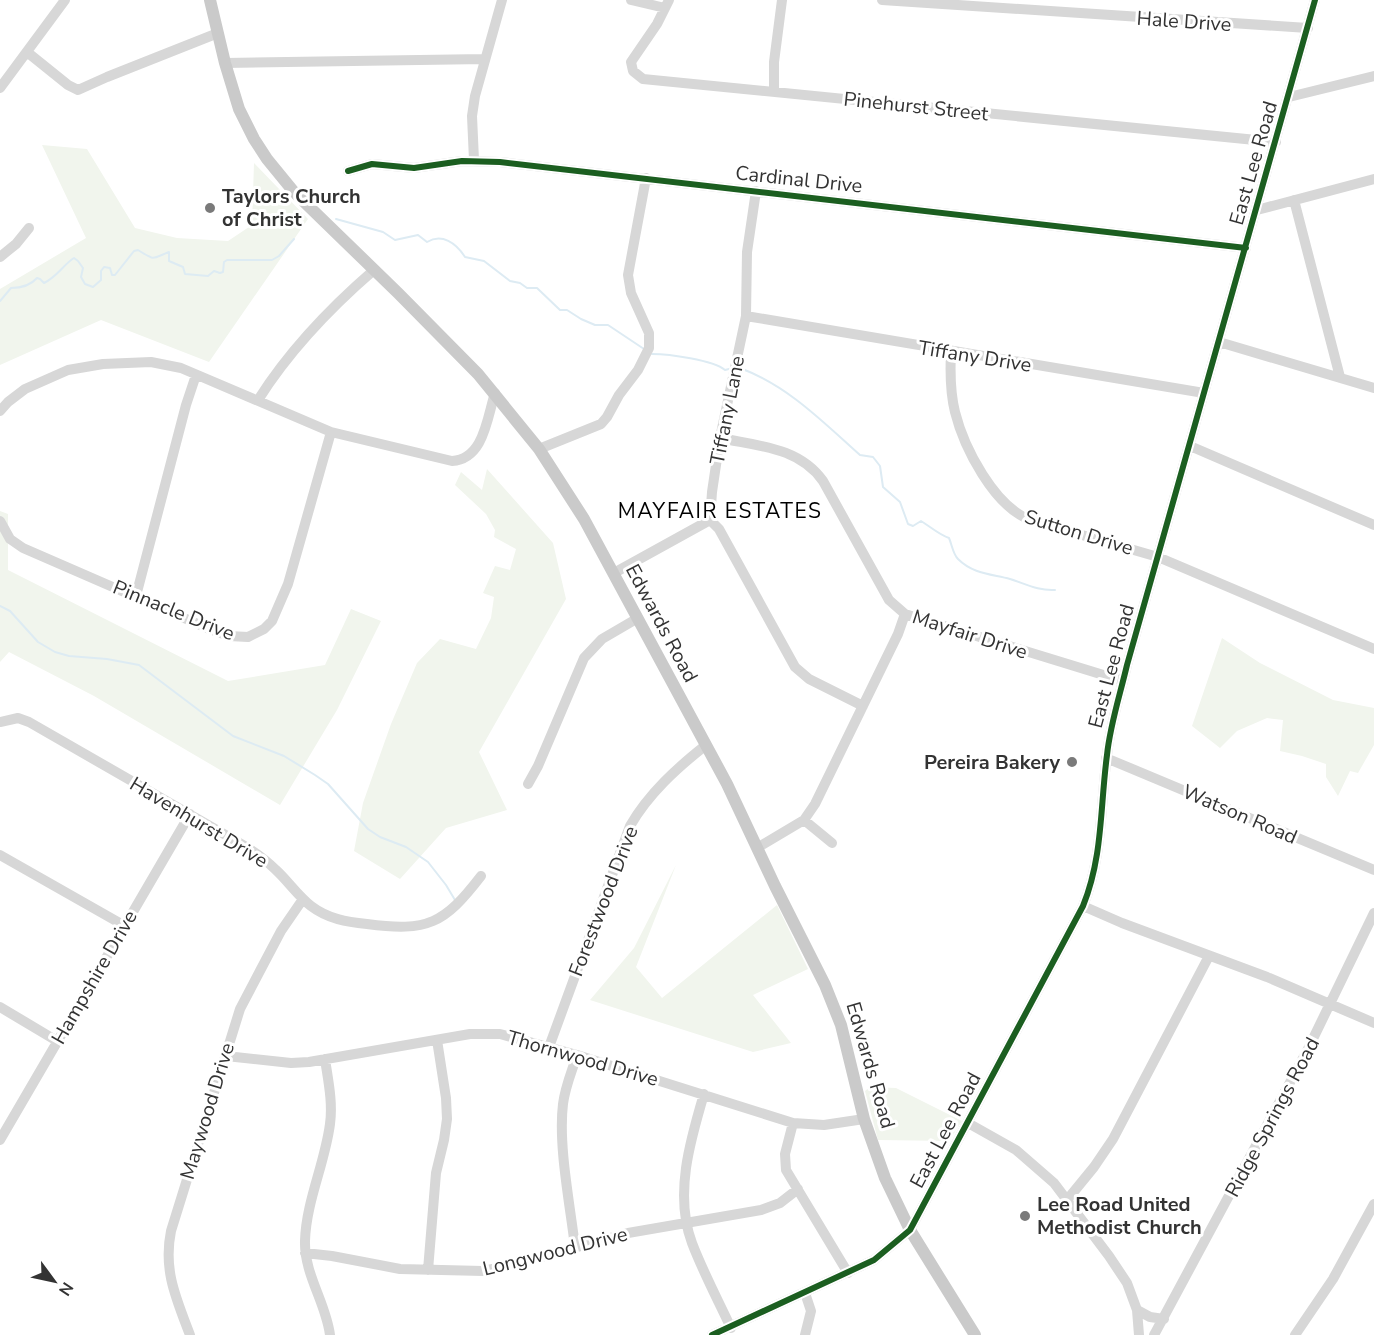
<svg xmlns="http://www.w3.org/2000/svg" width="1374" height="1335" viewBox="0 0 1374 1335" font-family="'Nunito Sans',sans-serif">
  <style>
    .green { fill: #f1f5ed }
    .lines { fill: none; stroke-linecap: round; stroke-linejoin: round }
    .stream { stroke: #ddebf3; stroke-width: 2 }
    .minor { stroke: #d7d7d7; stroke-width: 10 }
    .major { stroke: #cacaca; stroke-width: 12 }
    .cycleway-casing { stroke: #fff; stroke-width: 10 }
    .cycleway { stroke: #1b5e20; stroke-width: 6 }
    .poi-dot { fill: #7a7a7a; stroke: #fff; stroke-width: 2 }
    .labels { text-anchor: middle; stroke-width: 6; stroke-linejoin: round; paint-order: stroke }
    .street-label { font-size: 20px; fill: #333; stroke: #fff }
    .poi-label { font-size: 20px; font-weight: bold; fill: #333; stroke: #fff; text-anchor: start }
    .neighbourhood-label { font-size: 21px; letter-spacing: 1.5px; fill: #000; stroke: #fff }
  </style>
  <rect width="100%" height="100%" fill="#fff"/>
  <path class="green" d="M42,145L87,149L135,228L177,238L228,241L252,225L254,163L308,219L209,362L101,320L0,365V289L86,238Z
    M487,469L553,543L566,599L479,752L507,810L446,828L400,879L354,851L363,803L391,724L417,663L440,639L476,649L491,618L494,597L483,593L495,566L510,570L516,549L494,537L495,530L486,514L455,485L461,472L482,490Z
    M0,511L8,514V570L228,681L325,665L351,609L381,621L337,710L280,805L94,696L9,652L0,662Z
    M1222,638L1260,663L1333,700L1374,708V745L1358,773L1350,771L1338,796L1326,777V764L1302,756L1280,751L1283,720L1267,718L1237,731L1220,748L1192,726Z
    M676,865L636,967L662,998L777,905L808,969L753,995L791,1043L753,1052L590,1000L634,948Z
    M870,1087L896,1088L962,1121L949,1141L878,1140L865,1091Z"/>
  <g class="lines">
    <path class="stream" d="M336,219L383,232L395,240L418,235L427,242C442,233 456,243 465,257L484,261L510,281L520,283L527,288H537L560,310H567L581,319L595,325H608L644,349
      M0,301L11,288C21,288 30,286 37,278L40,279L44,283C58,276 63,265 74,258L78,261L83,268L81,277L85,284L93,287L101,280V271L104,267L110,268L112,275H115L134,251L138,250C156,261 151,259 169,252V261L183,267L185,274L208,276L214,271L220,273L223,272L224,262L227,260H272L279,256L294,239
      M652,354C669,354 713,360 725,370L729,369
      M740,368C788,386 822,421 860,455L873,457L880,466L883,487L900,502L908,524L913,526L921,521C931,527 938,534 949,538C952,545 953,554 958,559C973,574 991,574 1010,579C1026,584 1038,591 1055,590
      M0,606L10,611L38,642L55,652L69,656L107,659L139,665L233,736L284,756L315,775L328,784L368,829L380,837L406,847L428,862L446,885L455,900"/>
    <path class="minor" d="M631,0L665,8
      M669,0L657,24L631,62L633,71L643,79L1276,142
      M882,0L1308,28
      M27,52L68,85L78,90L107,77L218,33
      M225,63L485,59
      M0,88L65,0
      M774,92V62L782,0
      M1289,97L1374,76
      M474,160L472,116L475,96L502,0
      M348,171L372,164L414,168L462,161L500,162L1246,248
      M1294,200L1340,377
      M1257,210L1374,179
      M0,257L16,244L29,228
      M746,316L1204,393
      M1219,342L1374,388
      M951,352C950,372 950,392 955,412C964,448 994,506 1030,520L1158,557L1374,649
      M258,400C289,351 330,308 374,270
      M0,411L8,402L25,389L68,370L103,364L151,362L181,368L331,432L452,461C484,459 487,418 495,393
      M720,438C758,446 799,447 823,481L889,600L905,614L1123,681
      M1190,446L1374,525
      M539,449L601,424L607,417L619,395L638,370L649,348V333L631,293L628,275L646,178
      M710,520L719,529L795,667L809,679L863,706
      M0,521L10,539L23,548L207,628L229,636L248,637L264,629L272,621L288,584L331,432
      M614,573L710,520L712,492L720,438L746,316L747,252L756,191
      M136,596L186,405L196,375
      M0,722L18,718L29,722L243,845C255,852 266,860 276,870C288,881 298,896 311,906C328,919 347,922 367,924C428,932 444,924 481,876
      M1106,758L1374,870
      M528,784L538,766L584,658L602,639L638,618
      M804,820L832,843
      M757,848L804,820L815,804L898,634L905,614
      M0,855L125,926
      M1083,906L1122,923L1267,977L1374,1023
      M0,1007L57,1041
      M549,1047L630,826C649,793 677,768 706,745
      M226,1056L291,1063L309,1062L470,1034H500L577,1055L793,1123L824,1125L864,1119
      M325,1059C328,1080 333,1102 330,1124C325,1163 306,1202 305,1241C304,1274 326,1303 330,1335
      M704,1094C690,1141 674,1195 692,1243C703,1272 718,1300 731,1328
      M793,1123L785,1154L786,1170L848,1273
      M968,1123L1016,1150L1054,1183L1109,1256L1127,1283L1137,1310L1139,1335
      M0,1140L190,814
      M1067,1200L1094,1167L1113,1139L1209,956
      M575,1247C570,1204 558,1145 563,1104C565,1087 572,1071 577,1055
      M305,1253L332,1256L400,1269L483,1271L516,1264L628,1233L761,1210L780,1203L798,1189
      M428,1270L436,1173L444,1140L447,1119L446,1098L437,1040
      M805,1293L811,1311L805,1335
      M1137,1310L1150,1317L1164,1319
      M190,1335C176,1298 163,1270 171,1231L240,1009L281,931L303,899
      M712,1335L874,1260L910,1230L1083,906C1103,857 1100,807 1107,755C1110,725 1120,695 1127,665L1315,0
      M1154,1335L1309,1047L1374,913
      M1295,1335L1333,1279L1374,1204"/>
    <path class="major" d="M210,0L225,63L239,109L254,139L267,159L294,192L398,293L478,374L539,449L584,519L727,784L775,886L825,985L841,1025L864,1119L885,1178L910,1230L975,1335"/>
    <defs>
      <path id="cycleway" d="M348,171L372,164L414,168L462,161L500,162L1246,248
        M712,1335L874,1260L910,1230L1083,906C1103,857 1100,807 1107,755C1110,725 1120,695 1127,665L1315,0"/>
    </defs>
    <use href="#cycleway" class="cycleway-casing"/>
    <use href="#cycleway" class="cycleway"/>
  </g>
  <g class="poi-dot">
    <circle cx="210" cy="208" r="6"/>
    <circle cx="1072" cy="762" r="6"/>
    <circle cx="1025" cy="1216" r="6"/>
  </g>
  <g class="labels">
    <g class="street-label">
      <text transform="translate(1184 21) rotate(4)" y="7">Hale Drive</text>
      <text transform="translate(916 106) rotate(6)" y="7">Pinehurst Street</text>
      <text transform="translate(1253 163) rotate(-74)" y="7">East Lee Road</text>
      <text transform="translate(799 179) rotate(6)" y="7">Cardinal Drive</text>
      <text transform="translate(975 356) rotate(9)" y="7">Tiffany Drive</text>
      <text transform="translate(727 410) rotate(-79)" y="7">Tiffany Lane</text>
      <text transform="translate(1079 532) rotate(17)" y="7">Sutton Drive</text>
      <text transform="translate(174 610) rotate(22)" y="7">Pinnacle Drive</text>
      <text transform="translate(662 623) rotate(62)" y="7">Edwards Road</text>
      <text transform="translate(970 634) rotate(18)" y="7">Mayfair Drive</text>
      <text transform="translate(1111 666) rotate(-75)" y="7">East Lee Road</text>
      <text transform="translate(1240 814) rotate(23)" y="7">Watson Road</text>
      <text transform="translate(199 822) rotate(31)" y="7">Havenhurst Drive</text>
      <text transform="translate(603 901) rotate(-69)" y="7">Forestwood Drive</text>
      <text transform="translate(94 977) rotate(-60)" y="7">Hampshire Drive</text>
      <text transform="translate(583 1058) rotate(16)" y="7">Thornwood Drive</text>
      <text transform="translate(871 1065) rotate(74)" y="7">Edwards Road</text>
      <text transform="translate(207 1111) rotate(-73)" y="7">Maywood Drive</text>
      <text transform="translate(1272 1117) rotate(-62)" y="7">Ridge Springs Road</text>
      <text transform="translate(945 1130) rotate(-62)" y="7">East Lee Road</text>
      <text transform="translate(555 1251) rotate(-14)" y="7">Longwood Drive</text>
    </g>
    <g class="poi-label">
      <text x="222" y="203">Taylors Church<tspan x="222" dy="23">of Christ</tspan></text>
      <text x="1060" y="769" text-anchor="end">Pereira Bakery</text>
      <text x="1037" y="1211">Lee Road United<tspan x="1037" dy="23">Methodist Church</tspan></text>
    </g>
    <g class="neighbourhood-label">
      <text x="720" y="518">MAYFAIR ESTATES</text>
    </g>
  </g>
  <g transform="translate(54 1281) rotate(123)" stroke="#ffffff" stroke-width="4.5" paint-order="stroke">
  <path d="M0-4.5L10 22L0 15L-10 22Z" fill="#333333"/>
  <text y="-9" font-size="16" font-weight="bold" text-anchor="middle" fill="#333333">N</text>
  </g>
</svg>
